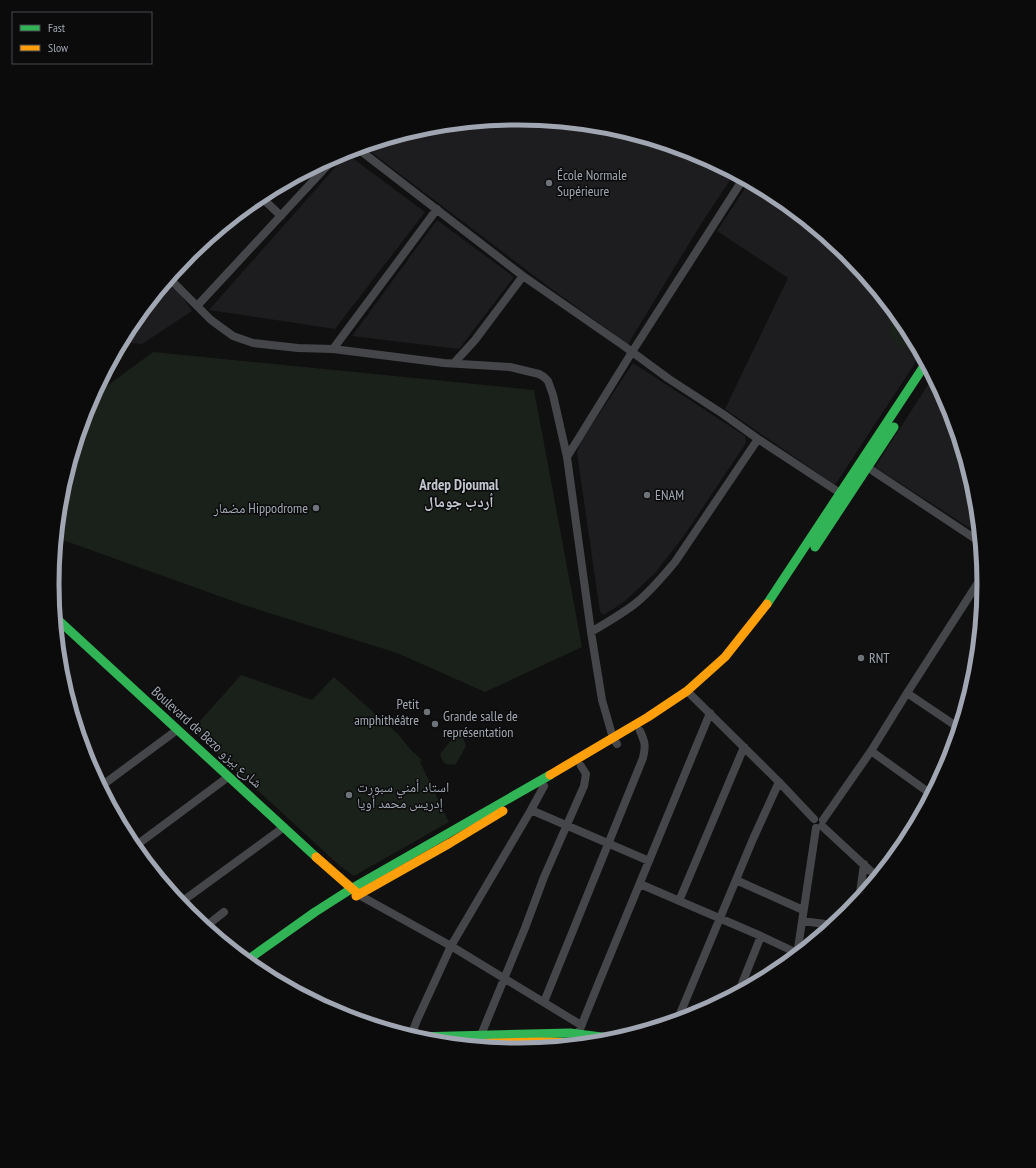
<svg xmlns="http://www.w3.org/2000/svg" width="1036" height="1168" viewBox="0 0 1036 1168" font-family="'PT Sans Narrow','Noto Naskh Arabic',sans-serif">
  <style>
    .built { fill: #1d1d1f }
    .green { fill: #1a201a }
    .lines { fill: none; stroke-linecap: round; stroke-linejoin: round }
    .street { stroke: #454649; stroke-width: 8 }
    .fast { stroke: #30b455; stroke-width: 9 }
    .slow { stroke: #ff9f0a; stroke-width: 9 }
    .poi-dot { fill: #6e7279; stroke: #0b0b0c; stroke-width: 1.5 }
    .labels { text-anchor: middle; stroke-width: 3; stroke-linejoin: round; paint-order: stroke }
    .poi-label { font-size: 14px; fill: #a1a7b2; stroke: #0b0b0c; text-anchor: start }
    .street-label { font-size: 14px; fill: #a1a7b2; stroke: #0b0b0c }
    .neighbourhood-label { font-size: 15px; font-weight: bold; fill: #c2c6ce; stroke: #0b0b0c }
    .rim { fill: none; stroke: #a1a7b2; stroke-width: 5 }
  </style>
  <rect width="100%" height="100%" fill="#101010"/>
  <path class="built" d="M518,118L609,127L697,154L734,174L701,224L628,344L549,287L363,146L427,127Z
    M347,154L425,212L335,329L209,310Z
    M749,182L777,197L848,255L906,325L921,354L835,485L725,409L788,278L717,231Z
    M437,220L514,277L459,349L352,336Z
    M167,281L182,296L192,311L142,344L121,342L131,325Z
    M633,363L745,436L746,443L683,537L655,573L625,601L604,615L600,612L577,453L580,443Z
    M933,377L949,406L975,493L979,534L875,467Z"/>
  <path class="green" d="M895,312L906,325L916,345C905,352 891,343 889,331C888,324 892,318 895,312Z
    M153,352L534,390L582,647L485,692L397,653L244,605L60,539L66,509L63,486L88,405L92,397Z
    M241,675L312,700L334,677L398,734L411,750L422,760L420,762L449,822L354,876L340,866L192,730Z
    M461,732L466,746L456,764C445,766 443,764 440,754L456,734Z"/>
  <g class="lines">
    <path class="street" d="M357,148L523,276L624,346L669,379L723,414L758,439L840,493
      M260,196L281,216
      M169,278L211,320L233,336L253,343L298,348L333,349L444,363L510,367L539,374L544,377L548,381L553,395L567,457L591,632L602,700L613,738L617,744
      M197,306L338,154
      M333,349L437,209
      M454,363L475,340L523,276
      M567,457L632,352L743,179
      M864,465L980,542
      M591,632C606,623 622,614 636,603C651,591 663,576 675,562L758,439
      M687,691L779,782L814,819
      M907,693L959,728
      M871,751L931,794
      M544,786L531,810L649,861
      M100,787L177,730
      M823,820L871,751L907,693L983,575
      M822,826L877,877
      M134,847L228,777
      M736,880L803,910
      M640,884L761,936L797,953
      M359,895L451,946L581,1025
      M859,900L864,864
      M679,901L744,747
      M180,903L284,827
      M802,921L833,925
      M205,927L224,912
      M797,955L816,828
      M739,991L761,936
      M544,1002L643,758C646,746 645,742 640,731
      M677,1021L753,839L779,782
      M578,1034L599,982L710,713
      M481,1035L525,928L544,877L584,786L586,774L581,766
      M411,1036L417,1020L451,946L531,810"/>
    <path class="fast" d="M815,547L894,427
      M767,604L926,363
      M55,617L316,857
      M246,961L315,912L351,889L550,775
      M415,1037L570,1033L617,1039"/>
    <path class="slow" d="M550,775L648,717L687,691L725,657L767,604
      M316,857L357,893
      M356,896L450,843L503,811
      M461,1044L540,1042L587,1043"/>
  </g>
  <g class="poi-dot">
    <circle cx="549" cy="183" r="4"/>
    <circle cx="647" cy="495" r="4"/>
    <circle cx="316" cy="508" r="4"/>
    <circle cx="861" cy="658" r="4"/>
    <circle cx="427" cy="712" r="4"/>
    <circle cx="435" cy="724" r="4"/>
    <circle cx="349" cy="795" r="4"/>
  </g>
  <g class="labels">
    <g class="poi-label">
      <text x="557" y="180">École Normale<tspan x="557" dy="16">Supérieure</tspan></text>
      <text x="655" y="500">ENAM</text>
      <text x="308" y="513" text-anchor="end">مضمار Hippodrome</text>
      <text x="869" y="663">RNT</text>
      <text x="419" y="709" text-anchor="end">Petit<tspan x="419" dy="16">amphithéâtre</tspan></text>
      <text x="443" y="721">Grande salle de<tspan x="443" dy="16">représentation</tspan></text>
      <text x="357" y="792">استاد أمني سبورت<tspan x="357" dy="16">إدريس محمد أويا</tspan></text>
    </g>
    <g class="street-label">
      <text transform="translate(207 737) rotate(42)" y="5">Boulevard de Bezo شارع بيزو</text>
    </g>
    <g class="neighbourhood-label">
      <text x="459" y="490">Ardep Djoumal<tspan x="459" dy="17">أردب جومال</tspan></text>
    </g>
  </g>
  <path d="M0 0H1036V1168H0ZM59 584a459 459 0 1 1 918 0a459 459 0 1 1-918 0Z" fill="#0b0b0c" fill-rule="evenodd"/>
  <path class="rim" d="M59 584a459 459 0 1 1 918 0a459 459 0 1 1-918 0Z"/>
  <rect x="12" y="12" width="140" height="52" fill="#0b0b0c" stroke="#47494e"/>
  <rect x="20" y="25" width="20" height="6" fill="#30b455" stroke="#47494e"/>
  <text x="48" y="32" font-size="12" fill="#a1a7b2">Fast</text>
  <rect x="20" y="45" width="20" height="6" fill="#ff9f0a" stroke="#47494e"/>
  <text x="48" y="52" font-size="12" fill="#a1a7b2">Slow</text>
</svg>
